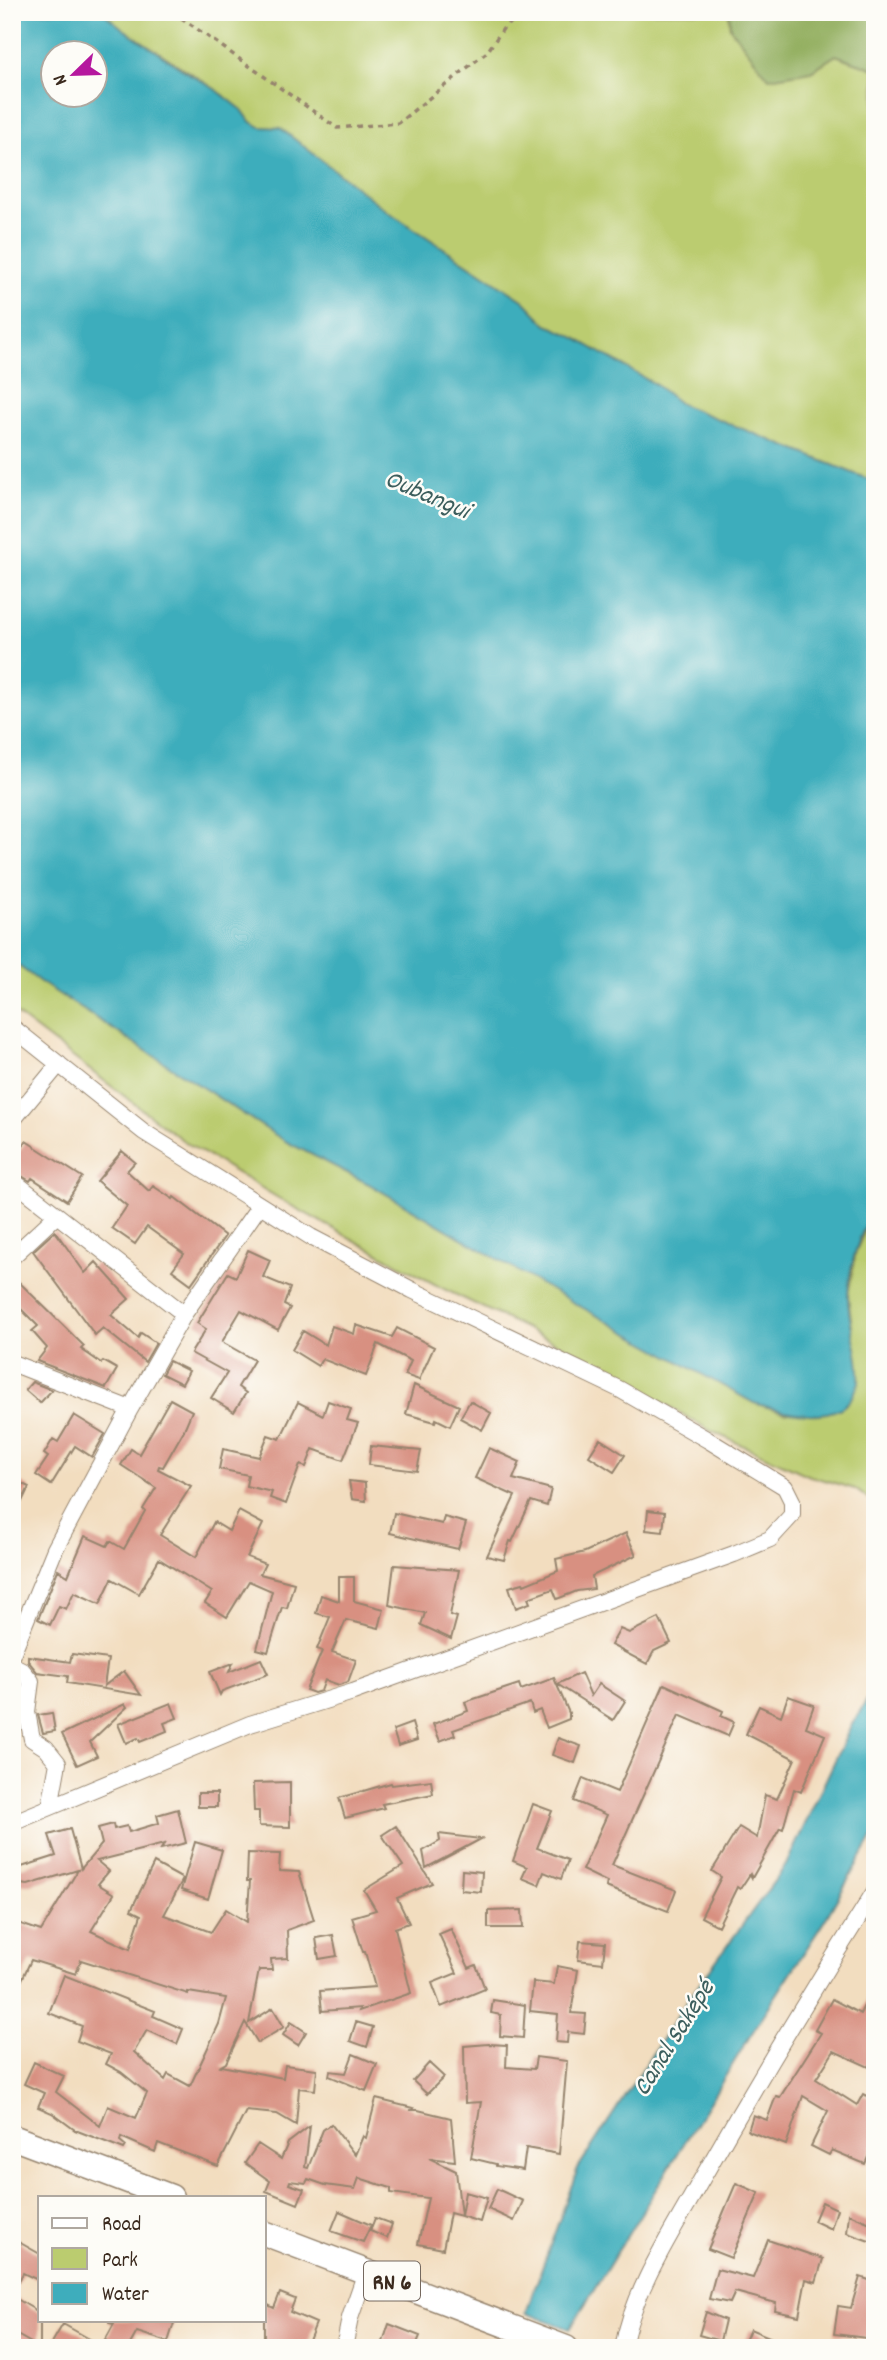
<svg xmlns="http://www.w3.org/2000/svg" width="887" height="2360" viewBox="0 0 887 2360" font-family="Dekko,sans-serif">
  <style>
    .green { fill: #bbcc6f; stroke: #7b7b46; stroke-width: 2 }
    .forest { fill: #94b062; stroke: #686d40; stroke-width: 2 }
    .water { fill: #3eadbc; stroke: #3c6c6d; stroke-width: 2; fill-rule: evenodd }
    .building { fill: #d89081 }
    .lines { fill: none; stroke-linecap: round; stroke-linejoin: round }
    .minor-casing { stroke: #96846e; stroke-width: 18 }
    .primary-casing { stroke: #96846e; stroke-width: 27 }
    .path { stroke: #96846e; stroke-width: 3.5; stroke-dasharray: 5 5; stroke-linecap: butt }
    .minor { stroke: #fff; stroke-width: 16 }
    .primary { stroke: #fff; stroke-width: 24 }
    .labels { text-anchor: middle; stroke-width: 5; stroke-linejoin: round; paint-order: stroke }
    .shield { fill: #fdfcf7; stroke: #75695f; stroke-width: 2 }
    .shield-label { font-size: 23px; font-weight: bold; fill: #3b2a1e }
    .water-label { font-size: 26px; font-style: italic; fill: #3c5e5d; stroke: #fdfcf7 }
  </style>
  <rect width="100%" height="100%" fill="#fdfcf7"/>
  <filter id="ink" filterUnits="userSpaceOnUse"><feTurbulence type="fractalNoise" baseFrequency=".0143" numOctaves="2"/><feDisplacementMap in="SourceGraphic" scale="14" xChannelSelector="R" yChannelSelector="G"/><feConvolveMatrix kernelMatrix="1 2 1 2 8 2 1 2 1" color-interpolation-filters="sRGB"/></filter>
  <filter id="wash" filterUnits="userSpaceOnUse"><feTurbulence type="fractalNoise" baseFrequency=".00686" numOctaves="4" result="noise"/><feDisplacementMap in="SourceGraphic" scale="28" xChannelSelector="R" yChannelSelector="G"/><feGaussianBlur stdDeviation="1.57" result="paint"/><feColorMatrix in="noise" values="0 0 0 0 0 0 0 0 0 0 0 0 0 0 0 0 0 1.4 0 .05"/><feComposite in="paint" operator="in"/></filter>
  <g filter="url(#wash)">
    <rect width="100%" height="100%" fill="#f2ddbf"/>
    <path class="green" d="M102,12H729L730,28L811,71L836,55L875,69V482L680,404L656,385L570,335L547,325L524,301L387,211L280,128L260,127L250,121L242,110L218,91L122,28Z
      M12,961L39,981L285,1141L369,1184L542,1285L754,1403L787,1413L859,1383L848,1295L856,1251L875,1208V1504L855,1489L810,1476L711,1431L585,1357L440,1287L290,1205L185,1142L12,1011Z"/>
    <path class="forest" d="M729,12H875V69L836,55L811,71L769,78L730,28Z"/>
    <path class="water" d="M12,12H102L122,28L191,75L218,91L242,110L250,121L260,127L280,128L387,211L524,301L547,325L570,335L656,385L680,404L875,482V1208C859,1232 849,1267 848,1295C847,1323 861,1352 859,1381C859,1385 855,1391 853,1395C837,1427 780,1411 754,1403L542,1285L369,1184L285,1141L39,981L12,961ZM52,52H94V94H52Z
      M875,1687V1833L825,1920L750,2036L570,2329L526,2313L578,2168L689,1998L786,1865L851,1726Z"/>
    <g id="blocks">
      <path class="building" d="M26,1141L82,1177L67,1201L32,1178L30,1181L12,1170V1162Z
        M122,1151L135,1162L127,1171L149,1191L153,1186L173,1199L174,1197L225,1236L191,1284L172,1270L184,1254L147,1227L135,1244L112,1228L127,1206L97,1181Z
        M55,1231L85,1273L96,1262L129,1299L111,1315L138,1338L141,1333L156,1343L145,1362L103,1328L95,1335L33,1251Z
        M248,1250L270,1260L263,1277L290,1288L284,1305L290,1308L278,1330L241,1310L222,1342L254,1360L238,1387L246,1393L234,1412L211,1398L227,1373L191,1353L206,1329L197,1323L228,1273L236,1277Z
        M19,1282L84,1346L81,1349L101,1363L103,1361L117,1369L106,1388L37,1361L47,1348L32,1331L38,1326L12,1300V1289Z
        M356,1325L392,1337L397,1328L434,1347L419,1380L405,1375L411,1361L378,1344L366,1376L322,1359L318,1366L292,1350L303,1331L326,1345L332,1326L354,1334Z
        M169,1361L189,1371L182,1384L162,1374Z
        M32,1382L52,1390L40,1403L25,1390Z
        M414,1385L459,1406L450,1426L436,1419L435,1422L406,1414Z
        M170,1399L192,1411L183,1432L163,1467L159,1466L158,1469L191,1486L160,1535L196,1557L214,1522L229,1531L239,1511L263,1524L247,1557L265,1564L260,1574L294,1583L287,1608L282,1607L268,1652L257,1649L272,1591L249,1581L227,1617L205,1603L212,1592L159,1559L139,1594L112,1579L100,1604L74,1592L66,1609L59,1606L50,1625L38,1619L58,1570L68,1576L85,1536L107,1546L110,1541L124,1549L145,1511L143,1509L156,1488L121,1465L131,1449L139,1454Z
        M328,1401L351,1409L347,1420L358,1423L343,1460L313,1449L306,1467L300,1465L286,1504L270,1498L272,1492L246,1486L248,1475L219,1469L223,1449L259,1457L268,1435L280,1439L298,1402L323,1415Z
        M470,1401L491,1413L482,1430L460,1418Z
        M74,1415L105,1434L92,1457L75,1446L51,1485L36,1475L48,1457L44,1454L53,1439L58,1442Z
        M600,1439L625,1455L614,1472L589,1456Z
        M371,1446L421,1451L417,1471L369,1465Z
        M489,1448L520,1462L513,1479L551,1489L547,1506L531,1501L512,1542L510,1541L504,1560L487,1556L515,1496L475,1478Z
        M12,1479L29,1487L12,1522Z
        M349,1481L365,1483L366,1501L352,1499Z
        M648,1510L665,1512L663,1532L646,1530Z
        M394,1513L442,1524L444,1517L466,1523L458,1549L390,1533Z
        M626,1533L636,1555L592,1576L594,1589L577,1591L557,1599L553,1589L528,1598L530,1603L516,1608L509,1587L523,1583L524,1585L558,1571L556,1559L585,1552Z
        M394,1565L459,1570L450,1615L457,1617L451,1639L421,1625L425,1613L389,1605Z
        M339,1577H354V1601L384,1609L379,1628L346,1620L332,1652L356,1660L348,1682L339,1685L325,1680L321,1691L314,1693L306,1690L322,1651L317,1649L330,1617L316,1613L321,1595L339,1601Z
        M659,1618L671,1643L654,1651L647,1664L611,1645L620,1629L629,1633Z
        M72,1654L108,1659L104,1686L124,1671L141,1695L67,1683L68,1676L37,1672L28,1661V1656L70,1662Z
        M261,1659L268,1674L222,1691L220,1695L210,1672L233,1663L229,1672Z
        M581,1673L591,1696L599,1684L625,1701L613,1720L557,1684Z
        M554,1678L569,1713V1719L547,1728L540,1710L533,1713L530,1703L453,1730L455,1735L440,1741L433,1724L468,1711L465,1702L519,1684L521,1690Z
        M664,1684L723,1711L721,1716L734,1722L728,1736L679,1715L612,1865L676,1890L668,1911L606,1887L607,1882L582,1870L607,1815L574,1801L583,1778L617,1792Z
        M788,1696L814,1705L806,1727L825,1735L801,1792L794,1789L783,1829L780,1828L752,1878L750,1874L740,1889L737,1887L718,1926L701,1917L721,1877L712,1871L739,1827L757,1838L765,1795L777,1799L795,1759L746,1734L759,1706L781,1716Z
        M171,1703L177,1718L164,1723L167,1731L140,1742L138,1738L126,1743L118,1724Z
        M125,1704L127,1707L90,1742L97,1756L77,1765L62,1734Z
        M52,1713L55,1731L43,1733L38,1715Z
        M412,1723L417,1740L398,1746L393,1730Z
        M558,1738L581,1746L575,1763L552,1755Z
        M431,1780L433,1794L382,1804L384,1808L345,1818L339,1798L391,1783L392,1785Z
        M290,1782V1827L259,1826V1811H254L253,1783Z
        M198,1793H217V1807H198Z
        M533,1804L552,1811L537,1848L568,1860L561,1879L544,1872L539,1885L522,1878L527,1867L513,1861Z
        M178,1809L186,1843L161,1849L164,1844L97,1861L109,1871L98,1884L114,1894L91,1931L130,1949L141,1915L131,1910L154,1863L183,1879L164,1915L211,1932L226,1909L247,1922L250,1881H247L248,1853L280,1854L279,1871L299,1872L314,1920L287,1930L288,1958L271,1959L272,1970H259L249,2023L273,2008L284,2027L258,2043L245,2022L226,2063L221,2066L283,2078L285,2065L317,2069L315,2090L299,2088L296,2125L277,2114L246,2111L218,2166L158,2143L155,2152L121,2137L120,2141L126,2146L124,2149L75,2130L52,2113L38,2107L44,2093L24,2084L34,2062L64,2076L56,2092L100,2126L108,2106L136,2118L147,2093L121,2072L106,2064L111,2054L77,2041L82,2026L49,2013L64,1975L155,2011L153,2016L183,2029L177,2044L147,2030L134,2052L165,2080L168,2074L190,2086L219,2024L226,1998L188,1992V1994L81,1960L76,1974L31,1960L12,2001V1921L41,1931L78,1870L28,1885L12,1883V1870L56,1856L49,1835L70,1829L81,1869L102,1844L98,1828L113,1824L114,1829L127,1826L129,1832L159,1823L157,1815Z
        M396,1826L432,1883L397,1898L409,1923L395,1928L411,1993L359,2011L360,2008L322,2011L320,1991L375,1987L365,1952H363L352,1917L376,1910L364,1890L403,1866L382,1835Z
        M439,1834L481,1839L426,1868L423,1851L440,1841Z
        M195,1842L222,1850L208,1899L181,1890Z
        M462,1870L482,1872L481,1892L461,1890Z
        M522,1910L523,1928H488V1911Z
        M451,1929L469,1968L476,1965L485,1989L441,2007L432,1983L457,1973L439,1934Z
        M333,1935L337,1956L319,1959L316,1938Z
        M580,1941L605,1943L603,1963L578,1960Z
        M557,1966L578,1970L571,2013L586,2014L584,2034L568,2032L567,2043L556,2042L558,2014L530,2011L533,1982L554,1984Z
        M875,1983V2056L869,2067L834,2051L816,2079L857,2105L863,2094L875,2100V2141L865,2164L832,2150L829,2155L811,2146L828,2111L803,2096L786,2145L748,2131L753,2115L767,2120L776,2096L780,2097L821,2033L815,2030L832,1999L860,2014Z
        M493,2000L525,2005L523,2038L500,2036L501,2015L491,2013Z
        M291,2022L306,2032L298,2045L283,2035Z
        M356,2022L373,2027L367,2047L350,2041Z
        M489,2044L507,2045L506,2067L534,2069L536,2057L567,2061L559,2154L526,2148L523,2170L496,2166V2164L471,2158L481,2102L465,2103L464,2046Z
        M353,2054L377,2064L366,2091L329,2076L330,2071L346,2073Z
        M429,2063L444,2077L427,2094L413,2081Z
        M376,2099L413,2108L411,2110H418L451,2118L455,2161L429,2158L456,2171L461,2216L450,2213L443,2249L418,2244L428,2198L391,2193V2188L359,2178L355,2189L325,2185L308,2179L306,2183L290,2181L289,2184L304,2189L298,2204L266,2191L270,2181L245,2163L258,2144L281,2159L288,2143L310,2126L305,2167L308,2168L323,2130L331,2124L355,2155L363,2136L366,2138Z
        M736,2183L759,2193L731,2258L708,2249Z
        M497,2189L523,2201L514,2221L488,2209Z
        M465,2192L487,2198L480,2222L461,2216Z
        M822,2202L837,2209L831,2229L814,2221Z
        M339,2211L371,2225L363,2242L331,2231Z
        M849,2214L875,2225V2243L847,2233Z
        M375,2218L392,2224L387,2238L370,2231Z
        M768,2240L823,2259L816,2282L806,2279L799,2316L775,2311L776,2303L735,2292L730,2303L709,2299L717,2269L753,2278Z
        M17,2241L40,2254V2281L23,2273L12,2294V2250Z
        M860,2277L875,2282V2339L834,2334L838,2306L851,2308Z
        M280,2293L295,2299L290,2312L316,2323L306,2348H264V2303L274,2308Z
        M17,2299L40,2313V2348L12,2332V2308Z
        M706,2312L725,2320L720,2341L699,2335Z
        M109,2320H164L174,2323L168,2342L137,2332L128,2348H49L63,2324L102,2346L114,2324L109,2323Z
        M389,2324L420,2336L415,2348H381Z
        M750,2329L793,2347V2348H742Z"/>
    </g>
  </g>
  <g filter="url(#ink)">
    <use href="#blocks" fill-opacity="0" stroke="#96846e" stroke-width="2"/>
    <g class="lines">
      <defs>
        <path id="minor" d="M12,1027L144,1132L311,1237L412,1290L619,1389L708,1440L785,1487L792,1501V1515L770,1539L734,1554L353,1692L250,1724L12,1823
          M12,1121L59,1064
          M12,1180L184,1314
          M12,1257L57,1215
          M12,1363L130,1409
          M12,1654L55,1549L130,1409L184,1314L260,1205
          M12,1665L22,1670L31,1681L27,1712L32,1739L46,1748L58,1763L50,1807
          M344,2348L350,2318L366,2272
          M623,2348C633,2291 671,2234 699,2184C755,2085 814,1987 875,1891"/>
        <path id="primary" d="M12,2137L171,2197
          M264,2233L566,2348"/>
      </defs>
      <use href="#minor" class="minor-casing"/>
      <use href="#primary" class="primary-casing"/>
      <path class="path" d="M173,12L337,128L398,123L487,52L505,26L530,12"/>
      <use href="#minor" class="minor"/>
      <use href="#primary" class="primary"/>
    </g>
  </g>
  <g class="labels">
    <rect class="shield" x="364" y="2261.5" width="56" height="39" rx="5"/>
    <g class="shield-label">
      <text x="392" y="2289">RN 6</text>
    </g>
    <g class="water-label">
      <text transform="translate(428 493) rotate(23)" y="9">Oubangui</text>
      <text transform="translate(672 2037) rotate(-58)" y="9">Canal Saképé</text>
    </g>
  </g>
  <rect width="887" height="2360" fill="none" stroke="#fdfcf7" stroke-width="42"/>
  <rect x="38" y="2196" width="228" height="126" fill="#fdfcf7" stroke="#afa8a0" stroke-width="2"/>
  <rect x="52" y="2218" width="35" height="10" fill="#ffffff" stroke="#afa8a0" stroke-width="2"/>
  <text x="102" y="2230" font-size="21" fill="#3b2a1e">Road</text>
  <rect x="52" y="2248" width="35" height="21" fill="#bbcc6f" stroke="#afa8a0" stroke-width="2"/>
  <text x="102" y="2266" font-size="21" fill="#3b2a1e">Park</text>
  <rect x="52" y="2283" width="35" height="21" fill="#3eadbc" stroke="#afa8a0" stroke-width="2"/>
  <text x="102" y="2300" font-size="21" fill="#3b2a1e">Water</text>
  <g transform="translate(74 74) rotate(247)"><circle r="33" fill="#fdfcf7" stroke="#afa8a0" stroke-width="2"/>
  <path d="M0-5L12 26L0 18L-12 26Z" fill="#b5179e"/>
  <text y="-10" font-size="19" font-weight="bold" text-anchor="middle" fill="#3b2a1e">N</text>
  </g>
</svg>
